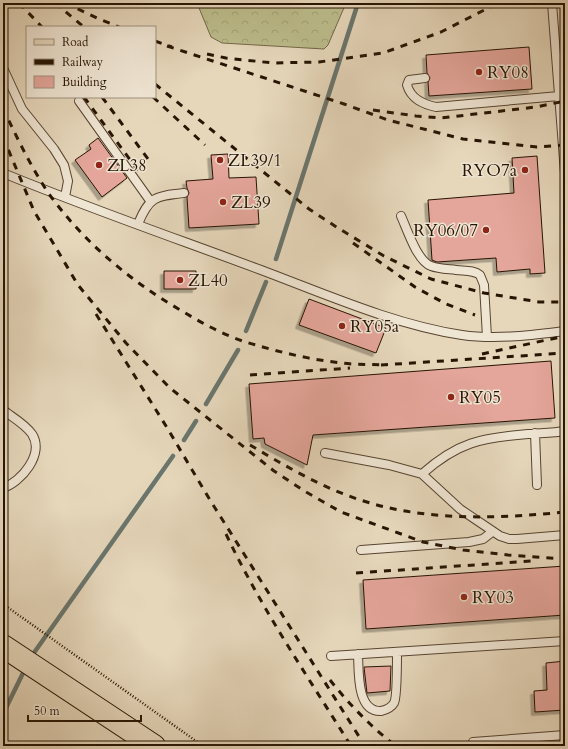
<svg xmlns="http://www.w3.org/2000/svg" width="568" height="749" viewBox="0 0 568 749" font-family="Cardo,serif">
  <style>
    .forest { fill: url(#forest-crowns); stroke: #726847 }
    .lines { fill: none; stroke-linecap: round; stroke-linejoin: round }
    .stream { stroke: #6a766e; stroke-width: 4.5 }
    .building { fill: #e4a59a; stroke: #271403; filter: url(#shadow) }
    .service-casing { stroke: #574531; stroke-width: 10 }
    .primary-casing { stroke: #271403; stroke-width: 24 }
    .path { stroke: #271403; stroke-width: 2.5; stroke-dasharray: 1 2; stroke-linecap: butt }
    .service { stroke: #efe5d3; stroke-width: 8 }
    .primary { stroke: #e6d7bb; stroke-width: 22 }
    .rail { stroke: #271403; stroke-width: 3; stroke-dasharray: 7 7; stroke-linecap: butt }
    .poi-dot { fill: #8f2418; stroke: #efe5d3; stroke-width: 1.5 }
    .labels { text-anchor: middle; stroke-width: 3; stroke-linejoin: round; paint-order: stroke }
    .poi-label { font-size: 17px; fill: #271403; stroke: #efe5d3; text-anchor: start }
  </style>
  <defs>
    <pattern id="forest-crowns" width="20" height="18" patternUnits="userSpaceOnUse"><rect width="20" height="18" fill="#bcbc8b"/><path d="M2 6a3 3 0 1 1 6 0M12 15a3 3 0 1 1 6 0" fill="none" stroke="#a2a176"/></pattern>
    <filter id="shadow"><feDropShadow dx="-3.5" dy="3.5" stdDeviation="0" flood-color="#0004"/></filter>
  </defs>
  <rect width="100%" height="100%" fill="#e6d7bb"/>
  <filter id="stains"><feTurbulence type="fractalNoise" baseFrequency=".005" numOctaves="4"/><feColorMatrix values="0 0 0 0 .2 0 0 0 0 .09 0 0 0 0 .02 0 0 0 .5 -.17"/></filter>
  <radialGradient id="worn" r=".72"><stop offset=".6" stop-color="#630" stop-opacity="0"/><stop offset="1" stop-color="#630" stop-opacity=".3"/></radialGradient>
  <path class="forest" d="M197,3H346L328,45L324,49L222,43L211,37Z"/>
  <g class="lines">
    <path class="stream" d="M276,259L358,3
      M246,331L266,282
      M206,404L238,350
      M184,440L196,421
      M31,657L173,456
      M3,714L25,669"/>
  </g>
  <path class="building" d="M529,47L532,89L429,96L428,82L430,78L427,73L426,55Z
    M98,138L127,178L102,197L75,160L91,149L89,145Z
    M228,154L229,178L256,177L259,224L189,228L187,197L189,193L187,188L186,181L213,179L211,155Z
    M537,156L545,273L530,274V269L497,272L496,258L437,262L432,260L428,200L514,193L512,158Z
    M164,271H196V289H164Z
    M309,299L386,328L376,353L299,325Z
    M551,361L555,418L313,435L307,465L265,444L264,438L253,439L249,384Z
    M565,566V615L366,629L363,580Z
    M565,661V710L535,712L534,691L547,690L546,663Z
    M391,666L390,691L367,693L364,667Z"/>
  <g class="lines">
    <defs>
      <path id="service" d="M552,3L565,173
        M3,68L22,109L54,149L64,165L68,181L65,197
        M425,78L409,80L407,85C411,99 423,104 436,107L559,96
        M79,101L151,202
        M3,173C88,208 175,238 261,270C325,294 395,325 462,335C496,340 532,335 565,331
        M401,216C407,229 417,261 431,266C439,269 448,269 456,270C465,271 474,270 480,275L484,285L487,337
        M138,224C149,197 155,196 184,193
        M3,410C12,417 25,424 32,434C45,454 21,482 3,488
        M535,433L537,485
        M325,453L389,465L422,474L460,509L500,536L509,539H517L565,535
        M422,474C458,442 481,438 528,434C540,433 553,433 565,431
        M361,550L469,542L483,539L492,532
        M358,654C359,670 356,712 381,711C386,710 391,708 394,703C397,698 397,661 397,652
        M331,656L565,641
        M473,742L565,735"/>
      <path id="primary" d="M3,646L154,746"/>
    </defs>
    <use href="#service" class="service-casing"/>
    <use href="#primary" class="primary-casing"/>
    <path class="path" d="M3,604L203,746"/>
    <use href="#service" class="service"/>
    <use href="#primary" class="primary"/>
    <path class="rail" d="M19,3L42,27
      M55,3L84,27
      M65,3L97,18L119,27
      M155,41L172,47
      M167,46L344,104L388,120L463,139L537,147L565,145
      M207,54L226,58L273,63L319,62L383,53L441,32L498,3
      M155,84L309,209L338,228L384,256L431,279L484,293L539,302H565
      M84,97L139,172
      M102,97L151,163
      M153,97L205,145
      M3,108C16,136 30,165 47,191C82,241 130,281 182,311C205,325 229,338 256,345C283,353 313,360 342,363C357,365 372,364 387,365
      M373,110L416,116L441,118L536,107L565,101
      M3,137L34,211L78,285L126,343L170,388L274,471L306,492L341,512L423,542L463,550L508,555L565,559
      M353,243L415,287L446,304L475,315
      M96,314L166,426L210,500L365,746
      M482,354L565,336
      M381,365L565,353
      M250,375L350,368
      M250,445C282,464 314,483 349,496C418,522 494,519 565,512
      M226,534C261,608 308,677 351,746
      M356,573L532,561
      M330,680C349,704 371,727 396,746"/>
  </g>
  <g class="poi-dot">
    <circle cx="479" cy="72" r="4"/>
    <circle cx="220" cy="160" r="4"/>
    <circle cx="99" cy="165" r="4"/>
    <circle cx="525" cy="170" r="4"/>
    <circle cx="223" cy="202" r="4"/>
    <circle cx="486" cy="230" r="4"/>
    <circle cx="180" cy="280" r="4"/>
    <circle cx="342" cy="326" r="4"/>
    <circle cx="451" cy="397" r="4"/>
    <circle cx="464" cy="597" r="4"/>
  </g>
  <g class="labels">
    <g class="poi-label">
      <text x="487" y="78">RY08</text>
      <text x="228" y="166">ZL39/1</text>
      <text x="107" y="171">ZL38</text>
      <text x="517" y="176" text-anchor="end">RYO7a</text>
      <text x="231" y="208">ZL39</text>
      <text x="478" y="236" text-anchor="end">RY06/07</text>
      <text x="188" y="286">ZL40</text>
      <text x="350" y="332">RY05a</text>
      <text x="459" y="403">RY05</text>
      <text x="472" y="603">RY03</text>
    </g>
  </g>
  <rect width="568" height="749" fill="none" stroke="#e6d7bb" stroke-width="16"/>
  <rect x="4" y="4" width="560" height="741" fill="none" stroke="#271403" stroke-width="2"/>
  <rect x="8" y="8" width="552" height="733" fill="none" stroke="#271403"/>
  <rect x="26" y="26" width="130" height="72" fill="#efe5d3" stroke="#9f9180"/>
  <rect x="34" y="39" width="20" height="6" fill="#e6d7bb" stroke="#9f9180"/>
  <text x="62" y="46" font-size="12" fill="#271403">Road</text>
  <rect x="34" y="59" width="20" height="6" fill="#271403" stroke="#9f9180"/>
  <text x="62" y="66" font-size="12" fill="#271403">Railway</text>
  <rect x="34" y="76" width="20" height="12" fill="#e4a59a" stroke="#9f9180"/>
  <text x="62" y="86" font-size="12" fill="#271403">Building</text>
  <path d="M28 715v6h113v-6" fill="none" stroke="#271403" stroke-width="2"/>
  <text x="34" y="715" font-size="12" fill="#271403" stroke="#efe5d3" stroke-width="3" paint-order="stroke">50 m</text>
  <rect width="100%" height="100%" filter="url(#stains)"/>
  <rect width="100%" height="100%" fill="url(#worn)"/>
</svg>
